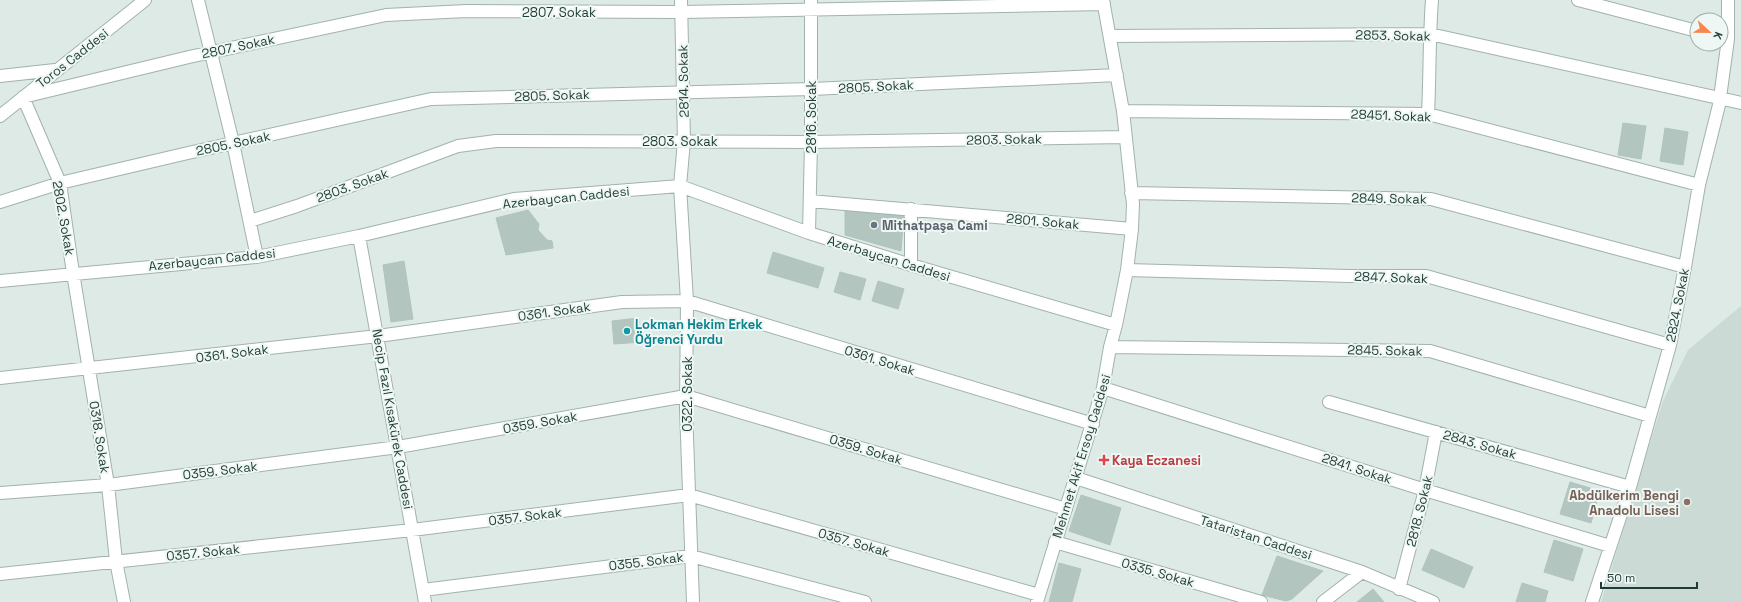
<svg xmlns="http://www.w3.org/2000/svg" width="1741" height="602" viewBox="0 0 1741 602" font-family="'Space Grotesk',sans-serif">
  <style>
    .built { fill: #ccdad5 }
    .building { fill: #b3c5bf; stroke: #b0c4be }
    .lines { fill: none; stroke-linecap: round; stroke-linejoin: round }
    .minor-casing { stroke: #a1b2ae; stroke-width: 14 }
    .minor { stroke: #fff; stroke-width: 12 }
    .worship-dot { fill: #6b7280; stroke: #eef7f3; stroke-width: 1.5 }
    .culture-dot { fill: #0f9aa8; stroke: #eef7f3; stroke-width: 1.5 }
    .health-dot { fill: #e0444e; stroke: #eef7f3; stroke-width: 1.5 }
    .education-dot { fill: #8d6e63; stroke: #eef7f3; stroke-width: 1.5 }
    .labels { text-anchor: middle; stroke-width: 4; stroke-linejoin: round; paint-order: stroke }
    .street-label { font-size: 13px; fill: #1e3b36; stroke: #eef7f3 }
    .worship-label { font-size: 13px; font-weight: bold; fill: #5b616d; stroke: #eef7f3; text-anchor: start }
    .culture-label { font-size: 13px; font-weight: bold; fill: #0d838f; stroke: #eef7f3; text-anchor: start }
    .health-label { font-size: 13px; font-weight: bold; fill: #be3a42; stroke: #eef7f3; text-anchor: start }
    .education-label { font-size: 13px; font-weight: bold; fill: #785e54; stroke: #eef7f3; text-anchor: end }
  </style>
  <rect width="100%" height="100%" fill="#deeae6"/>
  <path class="built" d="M1741,306V602H1601L1663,401L1688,350Z"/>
  <path class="building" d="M1623,123L1646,126L1641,159L1618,155Z
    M1665,128L1688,132L1683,165L1660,161Z
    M528,210L539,224L538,230L547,240L552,241L553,248L506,255L496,218Z
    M845,211L904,214L901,251L845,235Z
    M773,252L824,268L818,288L767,273Z
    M404,261L413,319L391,322L383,265Z
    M840,272L866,279L860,300L834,292Z
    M878,281L904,289L898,309L872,301Z
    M639,318L642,342L614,344L612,321Z
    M1570,482L1600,491L1591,523L1560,514Z
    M1081,495L1121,508L1110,545L1069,531Z
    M1554,540L1583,549L1573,581L1544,572Z
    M1431,549L1473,567L1464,588L1422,570Z
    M1277,556L1323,571L1292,599L1286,601L1262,595Z
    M1059,563L1081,569L1072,602H1049Z
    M1522,583L1548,591L1545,602H1516Z
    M1373,589L1384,602H1357Z"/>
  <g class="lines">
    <defs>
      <path id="minor" d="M198,0L233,143L257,257
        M681,0L684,141L680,186L687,301L686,409L693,602
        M1578,0L1697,31
        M1110,36L1430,34L1741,103
        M0,76L55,70
        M1123,111L1428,114L1699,185
        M1428,114C1430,76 1429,38 1432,0
        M0,116L145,0
        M1131,193L1431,199L1685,267
        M810,201L1132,229
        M0,202L60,183L188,153L431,99L812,89L1117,75
        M250,221L297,206L458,146L496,141L811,142L1125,137
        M809,233L811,142V0
        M359,236L425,602
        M911,265V209
        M1127,270L1349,276H1426L1670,345
        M0,281L257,257L359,236L514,199L680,186L809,233L911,265L1116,325
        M1110,347L1430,351L1650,416
        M0,378L378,336L622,302L687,301L1093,424
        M1103,388L1425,490L1610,546
        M1329,402L1630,487
        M1076,478L1362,572L1433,602
        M0,493L108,485L398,447L686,396L1066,509
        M1055,542L1261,602
        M0,574L412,530L689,495L1039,595
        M1399,589L1425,490L1436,432
        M423,590L691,556L865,602
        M124,602L116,561L108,485L73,273L60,183L23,97L189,57L386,15L466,11L681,12L1104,4
        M1037,602L1103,388L1110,347L1116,325L1127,270L1132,229L1133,204L1123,111L1103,0
        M1323,602L1362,572
        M1592,602L1630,487L1670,345L1685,267L1699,185L1719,105L1728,39V0"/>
    </defs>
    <use href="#minor" class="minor-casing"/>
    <use href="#minor" class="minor"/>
  </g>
  <circle class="worship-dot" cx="874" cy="225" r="4"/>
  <circle class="culture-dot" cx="627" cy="331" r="4"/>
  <path class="health-dot" d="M1102 454h4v4h4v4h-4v4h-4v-4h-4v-4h4z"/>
  <circle class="education-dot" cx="1687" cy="502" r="4"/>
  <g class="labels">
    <g class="street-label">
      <text x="559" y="17">2807. Sokak</text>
      <text transform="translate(1393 35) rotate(1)" y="5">2853. Sokak</text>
      <text transform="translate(238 46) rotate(-12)" y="5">2807. Sokak</text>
      <text transform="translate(72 58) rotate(-38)" y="5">Toros Caddesi</text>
      <text transform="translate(683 81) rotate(-91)" y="5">2814. Sokak</text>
      <text transform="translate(876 86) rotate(-3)" y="5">2805. Sokak</text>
      <text transform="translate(552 95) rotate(-2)" y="5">2805. Sokak</text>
      <text transform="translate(1391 115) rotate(2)" y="5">28451. Sokak</text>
      <text transform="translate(811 117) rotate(-90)" y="5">2816. Sokak</text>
      <text transform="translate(1004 139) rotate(-1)" y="5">2803. Sokak</text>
      <text x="680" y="146">2803. Sokak</text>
      <text transform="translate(233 143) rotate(-12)" y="5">2805. Sokak</text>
      <text transform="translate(352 185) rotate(-20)" y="5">2803. Sokak</text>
      <text transform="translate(566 197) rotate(-6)" y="5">Azerbaycan Caddesi</text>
      <text transform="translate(1389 198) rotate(1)" y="5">2849. Sokak</text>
      <text transform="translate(64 218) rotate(80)" y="5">2802. Sokak</text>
      <text transform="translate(1043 221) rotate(5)" y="5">2801. Sokak</text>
      <text transform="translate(889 258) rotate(17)" y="5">Azerbaycan Caddesi</text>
      <text transform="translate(212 259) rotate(-6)" y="5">Azerbaycan Caddesi</text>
      <text transform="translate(1391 277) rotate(2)" y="5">2847. Sokak</text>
      <text transform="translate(1677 305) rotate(-79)" y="5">2824. Sokak</text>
      <text transform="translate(554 311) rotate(-8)" y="5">0361. Sokak</text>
      <text transform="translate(1385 350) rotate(1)" y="5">2845. Sokak</text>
      <text transform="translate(232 353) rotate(-7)" y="5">0361. Sokak</text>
      <text transform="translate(880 360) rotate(17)" y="5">0361. Sokak</text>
      <text transform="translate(687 394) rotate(-90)" y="5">0322. Sokak</text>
      <text transform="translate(393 419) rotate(80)" y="5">Necip Fazıl Kısakürek Caddesi</text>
      <text transform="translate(540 422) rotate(-10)" y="5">0359. Sokak</text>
      <text transform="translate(100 437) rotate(81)" y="5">0318. Sokak</text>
      <text transform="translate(1480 444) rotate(16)" y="5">2843. Sokak</text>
      <text transform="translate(866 449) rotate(17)" y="5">0359. Sokak</text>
      <text transform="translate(1081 456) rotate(-73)" y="5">Mehmet Akif Ersoy Caddesi</text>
      <text transform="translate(1357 468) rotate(18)" y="5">2841. Sokak</text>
      <text transform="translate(220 470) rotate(-7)" y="5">0359. Sokak</text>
      <text transform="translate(1419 511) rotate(-76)" y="5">2818. Sokak</text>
      <text transform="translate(525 516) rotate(-7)" y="5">0357. Sokak</text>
      <text transform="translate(1256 537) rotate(18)" y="5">Tataristan Caddesi</text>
      <text transform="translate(854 542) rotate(16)" y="5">0357. Sokak</text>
      <text transform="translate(203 552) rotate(-6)" y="5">0357. Sokak</text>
      <text transform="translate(646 561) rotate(-7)" y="5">0355. Sokak</text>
      <text transform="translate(1158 572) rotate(16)" y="5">0335. Sokak</text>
    </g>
    <g class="worship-label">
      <text x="882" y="230">Mithatpaşa Cami</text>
    </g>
    <g class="culture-label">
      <text x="635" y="329">Lokman Hekim Erkek<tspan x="635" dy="15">Öğrenci Yurdu</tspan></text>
    </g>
    <g class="health-label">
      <text x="1112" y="465">Kaya Eczanesi</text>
    </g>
    <g class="education-label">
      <text x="1679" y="500">Abdülkerim Bengi<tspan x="1679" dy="15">Anadolu Lisesi</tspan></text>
    </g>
  </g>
  <g transform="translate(1709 32) rotate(112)"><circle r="19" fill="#eef7f3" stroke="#9baca7"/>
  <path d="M0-3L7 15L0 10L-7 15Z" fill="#f9874d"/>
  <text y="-6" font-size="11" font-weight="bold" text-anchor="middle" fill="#1e3b36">K</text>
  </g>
  <path d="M1601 582v6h96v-6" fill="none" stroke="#1e3b36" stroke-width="2"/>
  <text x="1607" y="582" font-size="12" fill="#1e3b36" stroke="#eef7f3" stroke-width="3" paint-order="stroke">50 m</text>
</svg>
